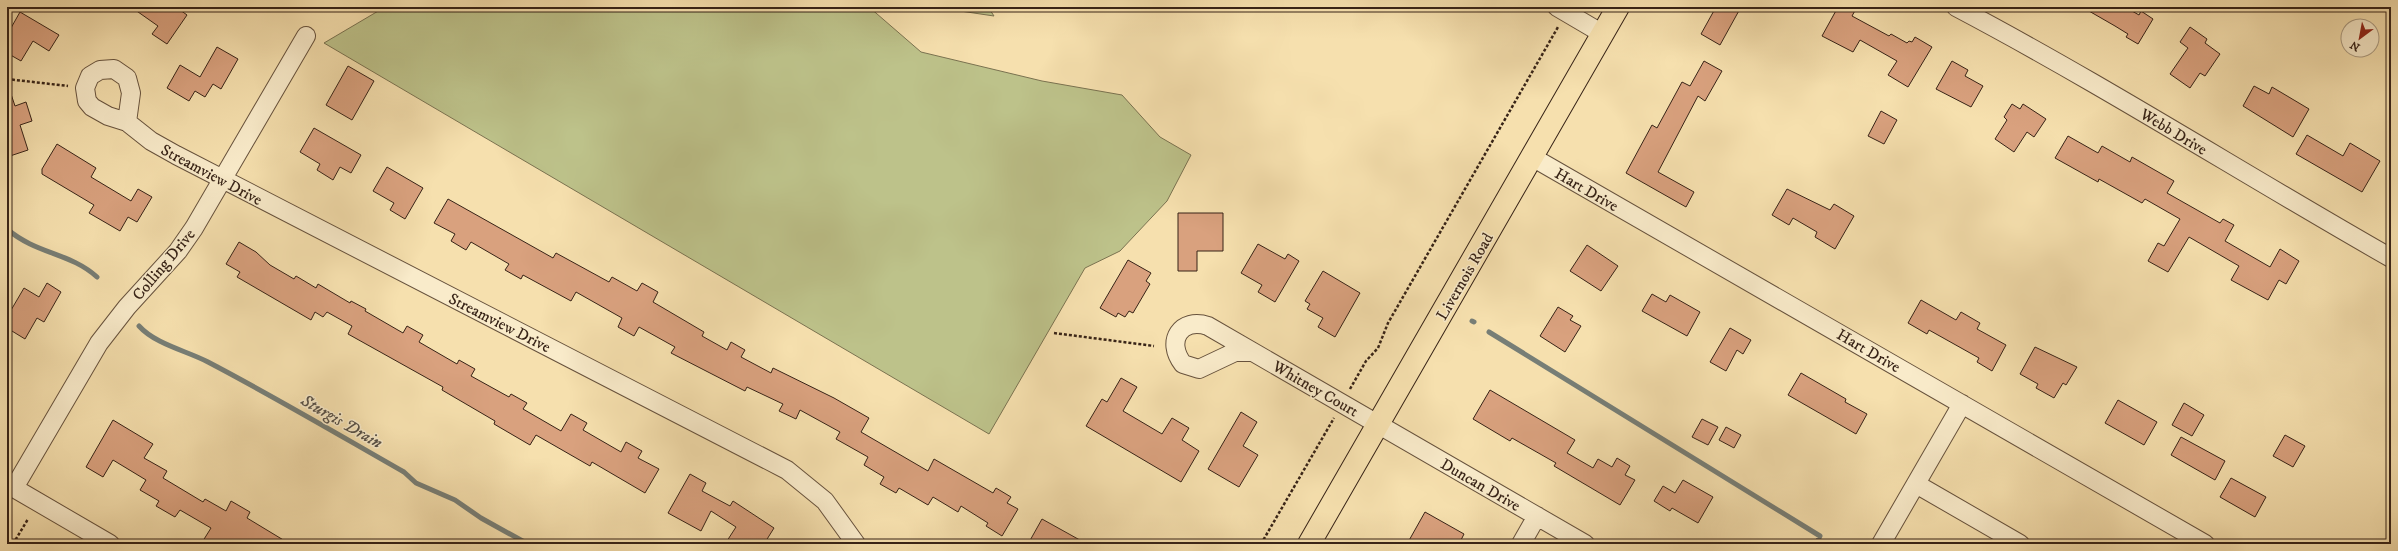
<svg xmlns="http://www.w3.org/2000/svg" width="2398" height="551" viewBox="0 0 2398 551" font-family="'IM FELL DW Pica',serif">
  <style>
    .green { fill: #bdc28a; stroke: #7a7250 }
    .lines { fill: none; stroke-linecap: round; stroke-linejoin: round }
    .stream { stroke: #777e76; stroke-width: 5 }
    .building { fill: #d9a17e; stroke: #372317 }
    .minor-casing { stroke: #67523d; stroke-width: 20 }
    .major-casing { stroke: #372317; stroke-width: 24 }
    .path { stroke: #372317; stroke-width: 2.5; stroke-dasharray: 3 2; stroke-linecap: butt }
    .minor { stroke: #f9ebca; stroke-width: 18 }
    .major { stroke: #f6e0ae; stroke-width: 22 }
    .labels { text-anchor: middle; stroke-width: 3; stroke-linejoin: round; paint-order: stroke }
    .street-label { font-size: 16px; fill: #372317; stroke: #f9ebca }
    .water-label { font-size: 17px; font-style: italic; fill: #575047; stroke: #f9ebca }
  </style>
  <rect width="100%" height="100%" fill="#f6e0ae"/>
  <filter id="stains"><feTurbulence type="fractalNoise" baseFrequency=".005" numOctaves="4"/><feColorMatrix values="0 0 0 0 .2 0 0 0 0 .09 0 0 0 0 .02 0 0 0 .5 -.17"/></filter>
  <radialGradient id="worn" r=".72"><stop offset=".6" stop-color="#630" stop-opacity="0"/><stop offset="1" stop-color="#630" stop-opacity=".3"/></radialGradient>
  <path class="green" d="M385,7H482L489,11L498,7H869L921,52L1042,81L1122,95L1160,137L1191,155L1167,201L1120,251L1085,268L989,434L324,43Z
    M938,7H988L994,16L940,8Z"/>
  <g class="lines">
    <path class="stream" d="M7,229C36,254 71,253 97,277
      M1472,321L1474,322
      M139,326C155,344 187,351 208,362C275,397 339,435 404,472L416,483L455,500L481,518L528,544
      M1489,332L1820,536L1816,544"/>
  </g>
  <path class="building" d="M131,7H176L187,15L167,44L152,34L158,26Z
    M1716,7H1741L1720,45L1701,34Z
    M1838,7H1857L1852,16L1889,36L1891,34L1907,43L1909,41L1912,42L1915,37L1932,47L1908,87L1888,75L1897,61L1860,40L1853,52L1822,36Z
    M2082,7H2125L2139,15L2141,11L2153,19L2138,44L2126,37L2128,34L2115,26Z
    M20,12L59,35L49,51L33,41L21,61L7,53V35Z
    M2190,27L2207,39L2205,43L2220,54L2205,76L2200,73L2190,88L2170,74L2188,48L2180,42Z
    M217,47L238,59L221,89L213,84L205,97L195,91L189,101L167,88L180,65L200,77Z
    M1704,61L1722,71L1705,101L1698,96L1658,172L1694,192L1686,207L1626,173L1652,125L1657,128L1682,82L1690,86Z
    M1952,61L1968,70L1965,76L1983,86L1971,107L1936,89Z
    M348,66L374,81L352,120L326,105Z
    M2254,86L2269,94L2272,87L2309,109L2293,137L2243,106Z
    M10,91L15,106L26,102L32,121L20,125L28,150L7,157V92Z
    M2012,104L2020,109L2023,104L2046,119L2034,137L2027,132L2014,152L1995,139L2007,120L2004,117Z
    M1881,111L1897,120L1884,144L1868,136Z
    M314,128L361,155L351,173L340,167L333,180L317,170L320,164L300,152Z
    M2307,135L2343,156L2350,143L2380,161L2362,192L2296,154Z
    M2068,136L2098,153L2102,146L2130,162L2132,157L2174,181L2167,193L2220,223L2223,219L2234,225L2225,241L2270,267L2280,249L2299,261L2286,284L2279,280L2268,300L2231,280L2239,266L2189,237L2168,272L2148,261L2158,243L2164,246L2180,219L2145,199L2142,203L2099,179L2098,182L2055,158Z
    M57,144L96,168L91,177L131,201L138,189L152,197L137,222L128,217L120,231L89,213L94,205L42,174V169Z
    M387,167L423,188L405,219L390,210L394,203L373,191Z
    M1787,189L1830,210L1834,204L1854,216L1835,249L1815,237L1817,232L1793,218L1789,225L1772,215Z
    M448,199L553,258L556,253L609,282L612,277L637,291L642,283L658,292L653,302L704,332L702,336L727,350L731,342L745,350L741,357L771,373L773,368L834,398L869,418L861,432L928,471L934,459L993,493L996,488L1011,497L1007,503L1018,509L1002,536L986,526L988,523L961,506L958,512L933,497L928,505L899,488L896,493L880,484L884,477L864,465L868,457L836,439L840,432L800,410L796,419L779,411L783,404L747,387L745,391L671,353L675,347L639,327L634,336L618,327L622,318L576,292L571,301L523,275L521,279L505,270L509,264L471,242L466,250L451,241L455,234L434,223Z
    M1178,213H1223V251H1197V271H1178Z
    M239,242L256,252L270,265L294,279L296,276L316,288L318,284L350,303L351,301L366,309L365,311L403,333L407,326L423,335L419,342L457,364L459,360L475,369L471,376L509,397L511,394L527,403L523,409L561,431L571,414L587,423L583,430L621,452L626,442L642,451L638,458L659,469L645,493L592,462L590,466L536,435L530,445L494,424L495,421L442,390L443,387L348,334L352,326L327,312L323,317L315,312L311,320L237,277L240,272L226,264Z
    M1258,244L1285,259L1288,254L1299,261L1275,302L1258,292L1262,285L1241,273Z
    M1587,245L1618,266L1601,291L1570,271Z
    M1128,260L1151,273L1146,281L1150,284L1133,313L1129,311L1125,317L1118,313L1116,317L1100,308Z
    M1323,271L1360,293L1335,337L1318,327L1323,318L1307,309L1310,304L1305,301Z
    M47,283L61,292L44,322L37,318L25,339L7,328V317L24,288L39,297Z
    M1652,294L1666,302L1670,295L1700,312L1687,336L1642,311Z
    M1921,300L1956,320L1961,312L1980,323L1977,329L2006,345L1992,371L1977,362L1979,358L1929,330L1927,334L1908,323Z
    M1558,307L1573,316L1570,320L1581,326L1565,352L1540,336Z
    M1730,328L1751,340L1743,354L1737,350L1726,371L1710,362Z
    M2035,347L2077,367L2066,385L2063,383L2054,398L2036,388L2038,384L2020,374Z
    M1801,373L1846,399L1845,402L1867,414L1856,434L1788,395Z
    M1121,378L1137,387L1123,411L1162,434L1172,418L1189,428L1182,440L1199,451L1181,482L1086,426L1102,399L1107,402Z
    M1490,390L1575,440L1567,453L1593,468L1598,459L1612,467L1617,458L1630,466L1625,475L1635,480L1620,505L1554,466L1556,463L1512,438L1510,441L1473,419Z
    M2118,400L2157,422L2144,445L2105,423Z
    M2184,403L2204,415L2192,436L2172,425Z
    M1241,412L1257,422L1243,446L1258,455L1239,487L1208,469Z
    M1702,419L1718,427L1708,445L1692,437Z
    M113,420L153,444L144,458L167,471L163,478L203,502L205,499L226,511L231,501L250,512L247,518L290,544H201L211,528L180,510L175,517L156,506L159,501L140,490L146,480L113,460L103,477L86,467Z
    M1726,427L1741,435L1734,448L1719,440Z
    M2285,435L2305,446L2293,467L2273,456Z
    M2181,437L2225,461L2215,480L2171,455Z
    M690,474L706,483L702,491L730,506L733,501L774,528L764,544H725L736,527L711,511L701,531L668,513Z
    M2231,478L2266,497L2255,517L2220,497Z
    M1683,480L1713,497L1698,523L1672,508L1670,511L1654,501L1663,486L1675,493Z
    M1425,512L1464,534L1459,544H1407Z
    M1042,519L1087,544H1028Z"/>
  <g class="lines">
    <defs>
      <path id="minor" d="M1557,7L1603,34
        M1956,7C2104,85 2245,175 2391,258
        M127,122L131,93L127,78L114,69L100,70L90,76L85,88L87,101L92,107L108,116L127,122L151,141L176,155L787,470L825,501L856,544
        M1532,157L2205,544
        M1253,352H1235L1199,369L1183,364C1165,341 1181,317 1208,326L1585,544
        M7,484L110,544
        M1916,484L2020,544
        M14,488L99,343L127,307L178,251L194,228L306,36
        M1521,544L1537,516
        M1881,544L1962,404"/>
      <path id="major" d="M1309,544L1618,7"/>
    </defs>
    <use href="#minor" class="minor-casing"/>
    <use href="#major" class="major-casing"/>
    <path class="path" d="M7,79L68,86
      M1054,333L1154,346
      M1350,389L1366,361L1378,348L1388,323L1558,27
      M13,544L28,519
      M1261,544L1334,418"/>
    <use href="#minor" class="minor"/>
    <use href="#major" class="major"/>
  </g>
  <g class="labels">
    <g class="street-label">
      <text transform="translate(2174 131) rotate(31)" y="6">Webb Drive</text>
      <text transform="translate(212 174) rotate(28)" y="6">Streamview Drive</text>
      <text transform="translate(1587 189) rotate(30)" y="6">Hart Drive</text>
      <text transform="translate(163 264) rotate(-50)" y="6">Colling Drive</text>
      <text transform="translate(1464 276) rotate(-60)" y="6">Livernois Road</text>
      <text transform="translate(500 322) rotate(27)" y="6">Streamview Drive</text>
      <text transform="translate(1869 350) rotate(30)" y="6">Hart Drive</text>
      <text transform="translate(1316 388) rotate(30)" y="6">Whitney Court</text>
      <text transform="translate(1481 484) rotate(30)" y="6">Duncan Drive</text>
    </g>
    <g class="water-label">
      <text transform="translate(342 421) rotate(30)" y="6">Sturgis Drain</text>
    </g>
  </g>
  <rect width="2398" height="551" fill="none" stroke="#f6e0ae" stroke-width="24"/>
  <rect x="8" y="8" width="2382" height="535" fill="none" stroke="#372317" stroke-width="2"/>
  <rect x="12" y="12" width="2374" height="527" fill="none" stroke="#372317"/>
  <g transform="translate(2360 38) rotate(212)"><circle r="19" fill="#f9ebca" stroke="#ab9b82"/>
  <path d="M0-3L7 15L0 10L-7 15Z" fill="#8f2418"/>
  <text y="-6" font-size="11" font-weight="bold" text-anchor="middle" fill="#372317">N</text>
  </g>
  <rect width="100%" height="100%" filter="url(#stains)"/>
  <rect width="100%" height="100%" fill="url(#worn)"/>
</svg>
